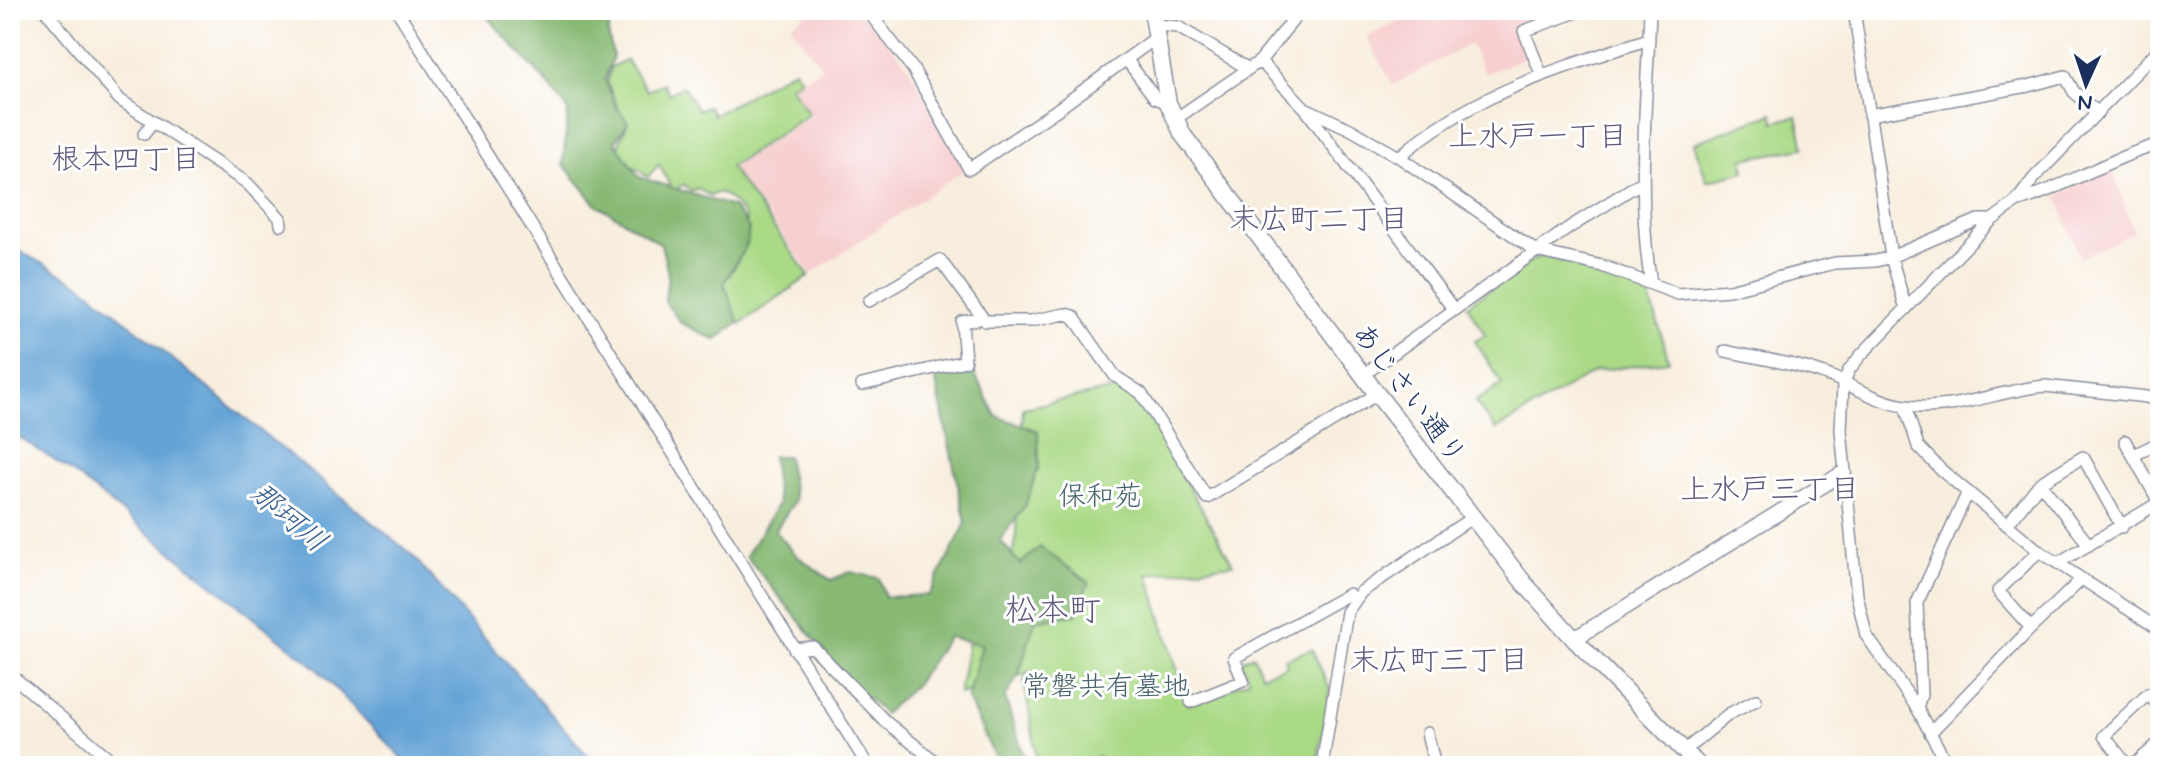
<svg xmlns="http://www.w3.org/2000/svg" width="2170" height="776" viewBox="0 0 2170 776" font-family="Mynerve,'Klee One',sans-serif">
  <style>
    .built { fill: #f7cfd0 }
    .green { fill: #abda87; stroke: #638472; stroke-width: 2 }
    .forest { fill: #88ba74; stroke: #527469; stroke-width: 2 }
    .water { fill: #63a3d5; stroke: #3f699a; stroke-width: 2 }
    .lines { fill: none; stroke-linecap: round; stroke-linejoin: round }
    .minor-casing { stroke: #8a8e9e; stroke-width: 14 }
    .major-casing { stroke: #8a8e9e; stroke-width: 17 }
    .highway-casing { stroke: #8a8e9e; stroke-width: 19 }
    .minor { stroke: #fff; stroke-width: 11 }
    .major { stroke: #fff; stroke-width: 14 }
    .highway { stroke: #fff; stroke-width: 16 }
    .labels { text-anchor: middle; stroke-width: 6; stroke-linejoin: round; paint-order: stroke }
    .street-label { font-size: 28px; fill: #1b2f5e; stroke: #fff }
    .park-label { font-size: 28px; fill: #46626a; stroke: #fff }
    .neighbourhood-label { font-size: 30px; fill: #62587e; stroke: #fff }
    .water-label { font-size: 30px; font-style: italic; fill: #385d8e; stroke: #fff }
    .quarter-label { font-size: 32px; fill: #62587e; stroke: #fff }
  </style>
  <rect width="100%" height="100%" fill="#fff"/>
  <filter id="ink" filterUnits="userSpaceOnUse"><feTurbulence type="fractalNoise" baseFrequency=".0125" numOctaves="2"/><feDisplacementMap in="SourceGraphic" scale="16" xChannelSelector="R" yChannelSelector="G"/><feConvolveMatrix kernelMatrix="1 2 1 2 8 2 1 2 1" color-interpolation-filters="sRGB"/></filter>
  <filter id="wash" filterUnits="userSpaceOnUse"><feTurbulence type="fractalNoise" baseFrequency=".006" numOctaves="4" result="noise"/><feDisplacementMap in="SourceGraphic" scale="32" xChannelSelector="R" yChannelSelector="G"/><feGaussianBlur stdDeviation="1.8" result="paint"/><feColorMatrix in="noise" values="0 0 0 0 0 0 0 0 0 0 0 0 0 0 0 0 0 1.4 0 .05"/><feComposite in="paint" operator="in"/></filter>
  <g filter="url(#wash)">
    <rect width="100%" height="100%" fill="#f8eede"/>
    <path class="built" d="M812,10H864L911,71L966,169L811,274L732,167L812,116L792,86L822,67L790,25Z
      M1421,10H1575L1521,29L1531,55L1485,74L1470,44L1393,85L1366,37Z
      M2109,170L2114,174L2134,232L2080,258L2057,196Z"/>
    <path class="green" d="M626,60L647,91L663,83L669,94L683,86L698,110L708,106L714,115L794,69L801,79L790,86L809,114L730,167L809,276L740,324L723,284C747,250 764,218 719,192L710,196L697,188L691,191L684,184L673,192L659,164L648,177L634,167L631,171L616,163L620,140L626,127L607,83L611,67Z
      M1773,113L1774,122L1797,116L1804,148L1743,159L1745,171L1707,181L1694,143Z
      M1539,256L1585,265L1647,286L1669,361L1595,371L1496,430L1475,402L1502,384L1475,341L1485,335L1467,305Z
      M1121,388L1137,396L1233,564L1148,574L1188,705L1249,680L1241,661L1253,655L1262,675L1287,666L1285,659L1312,649L1330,690L1317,765L1107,766L1098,756L1070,766H1038L1024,679L1032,672L959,694L969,636L1015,547L1023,408Z"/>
    <path class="forest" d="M481,10H614L608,33L613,56L605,80L616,106L628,122L615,142L639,177L733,207L749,228L747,244L724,283L739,322L716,340L681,323L665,302L668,274L661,244L596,204L563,164L568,110L549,85Z
      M972,369L996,416L1038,431L1039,466L1025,506L1000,540L1020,564L1040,547L1089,582L1076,614L1035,621L1019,674L1005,698L1027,766H999L967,698L982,645L948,637L915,685L884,714L848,680L746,556L778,504L772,456H787L795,500L775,531L797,556L831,580L850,572L879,578L885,597L929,595L966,523L935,378Z"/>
    <path class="water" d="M10,246L82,285L411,554L597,766H409L315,667L73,473L10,431Z"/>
  </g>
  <g filter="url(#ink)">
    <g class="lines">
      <defs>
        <path id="minor" d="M45,10L120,100L247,183L280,218L281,225
          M397,10L868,766
          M867,10L913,69L969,169L1055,111L1157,37
          M1650,10C1647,101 1636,194 1651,284
          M1854,10L1891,257L1906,309
          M619,13L623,10
          M1155,25L1178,27L1247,68
          M1126,59L1155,98L1168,103
          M1260,61L1305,108L1350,129L1399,157L1536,251L1602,266L1678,294L1729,290L1835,263L1876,261L1891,257L1978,220H1992
          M1541,74L1524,31L1582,10
          M1307,111L1454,310
          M1869,115L2028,86L2065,76L2074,92L2098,113
          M1174,120L1260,61L1297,15L1305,10
          M144,134L153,122
          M1399,157C1470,94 1561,68 1649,39
          M2016,202C2066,187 2110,158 2160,144
          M869,301L940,260L985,321H1031L1065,314L1073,316L1115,376L1141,393L1207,498L1377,394
          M1725,351C1760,359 1798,363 1832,377C1854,387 1881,403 1906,406C1957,412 1997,390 2045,386L2147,397L2160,403
          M1363,375L1570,227L1642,182
          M862,385L965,361L962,322L983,318
          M1905,406L1918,446L1941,470L2039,551L2160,630
          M2125,441L2159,502
          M2134,455L2160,442
          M2040,483L2089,545
          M2007,525L2040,483L2083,457L2122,527
          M2058,563L2160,502
          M2031,628L2082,579
          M794,649L813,647L886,722L941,766
          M10,674L118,766
          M1191,702L1243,681L1234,658L1349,594
          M1917,708L1921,695L1917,603L1968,492
          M1427,733L1435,766
          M1930,733L2031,628L1998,591L2039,551
          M1684,751L1729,714L1756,700
          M1322,766L1347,612L1361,592L1473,517
          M1948,766L1917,708L1866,635L1857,595L1841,430L1843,384L1849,370L1861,355L1992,220L2016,202L2034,178L2160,48
          M2128,766L2104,736L2148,694L2160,707
          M2133,766L2160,742"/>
        <path id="major" d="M1574,639L1843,473"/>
        <path id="highway" d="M1152,10L1168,103L1183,135L1377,394L1524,583L1574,639L1699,766"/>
      </defs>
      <use href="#minor" class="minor-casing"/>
      <use href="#major" class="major-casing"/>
      <use href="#highway" class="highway-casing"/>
      <use href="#minor" class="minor"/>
      <use href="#major" class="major"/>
      <use href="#highway" class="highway"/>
    </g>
  </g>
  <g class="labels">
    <g class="street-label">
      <text transform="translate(1410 393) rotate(53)" y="10">あじさい通り</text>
    </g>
    <g class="park-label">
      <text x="1100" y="505">保和苑</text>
      <text x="1106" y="695">常磐共有墓地</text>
    </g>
    <g class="neighbourhood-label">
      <text x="1538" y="146">上水戸一丁目</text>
      <text x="126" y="169">根本四丁目</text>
      <text x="1319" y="229">末広町二丁目</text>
      <text x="1770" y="499">上水戸三丁目</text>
      <text x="1439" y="670">末広町三丁目</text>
    </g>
    <g class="water-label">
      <text transform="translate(289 517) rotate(40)" y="10">那珂川</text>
    </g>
    <g class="quarter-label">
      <text x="1053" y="620">松本町</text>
    </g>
  </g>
  <rect width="2170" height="776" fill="none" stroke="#fff" stroke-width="40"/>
  <g transform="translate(2086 84) rotate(183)" stroke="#ffffff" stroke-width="6" paint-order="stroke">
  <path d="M0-6L14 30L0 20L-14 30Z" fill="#1b2f5e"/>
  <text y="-12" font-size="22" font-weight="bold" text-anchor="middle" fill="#1b2f5e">N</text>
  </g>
</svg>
